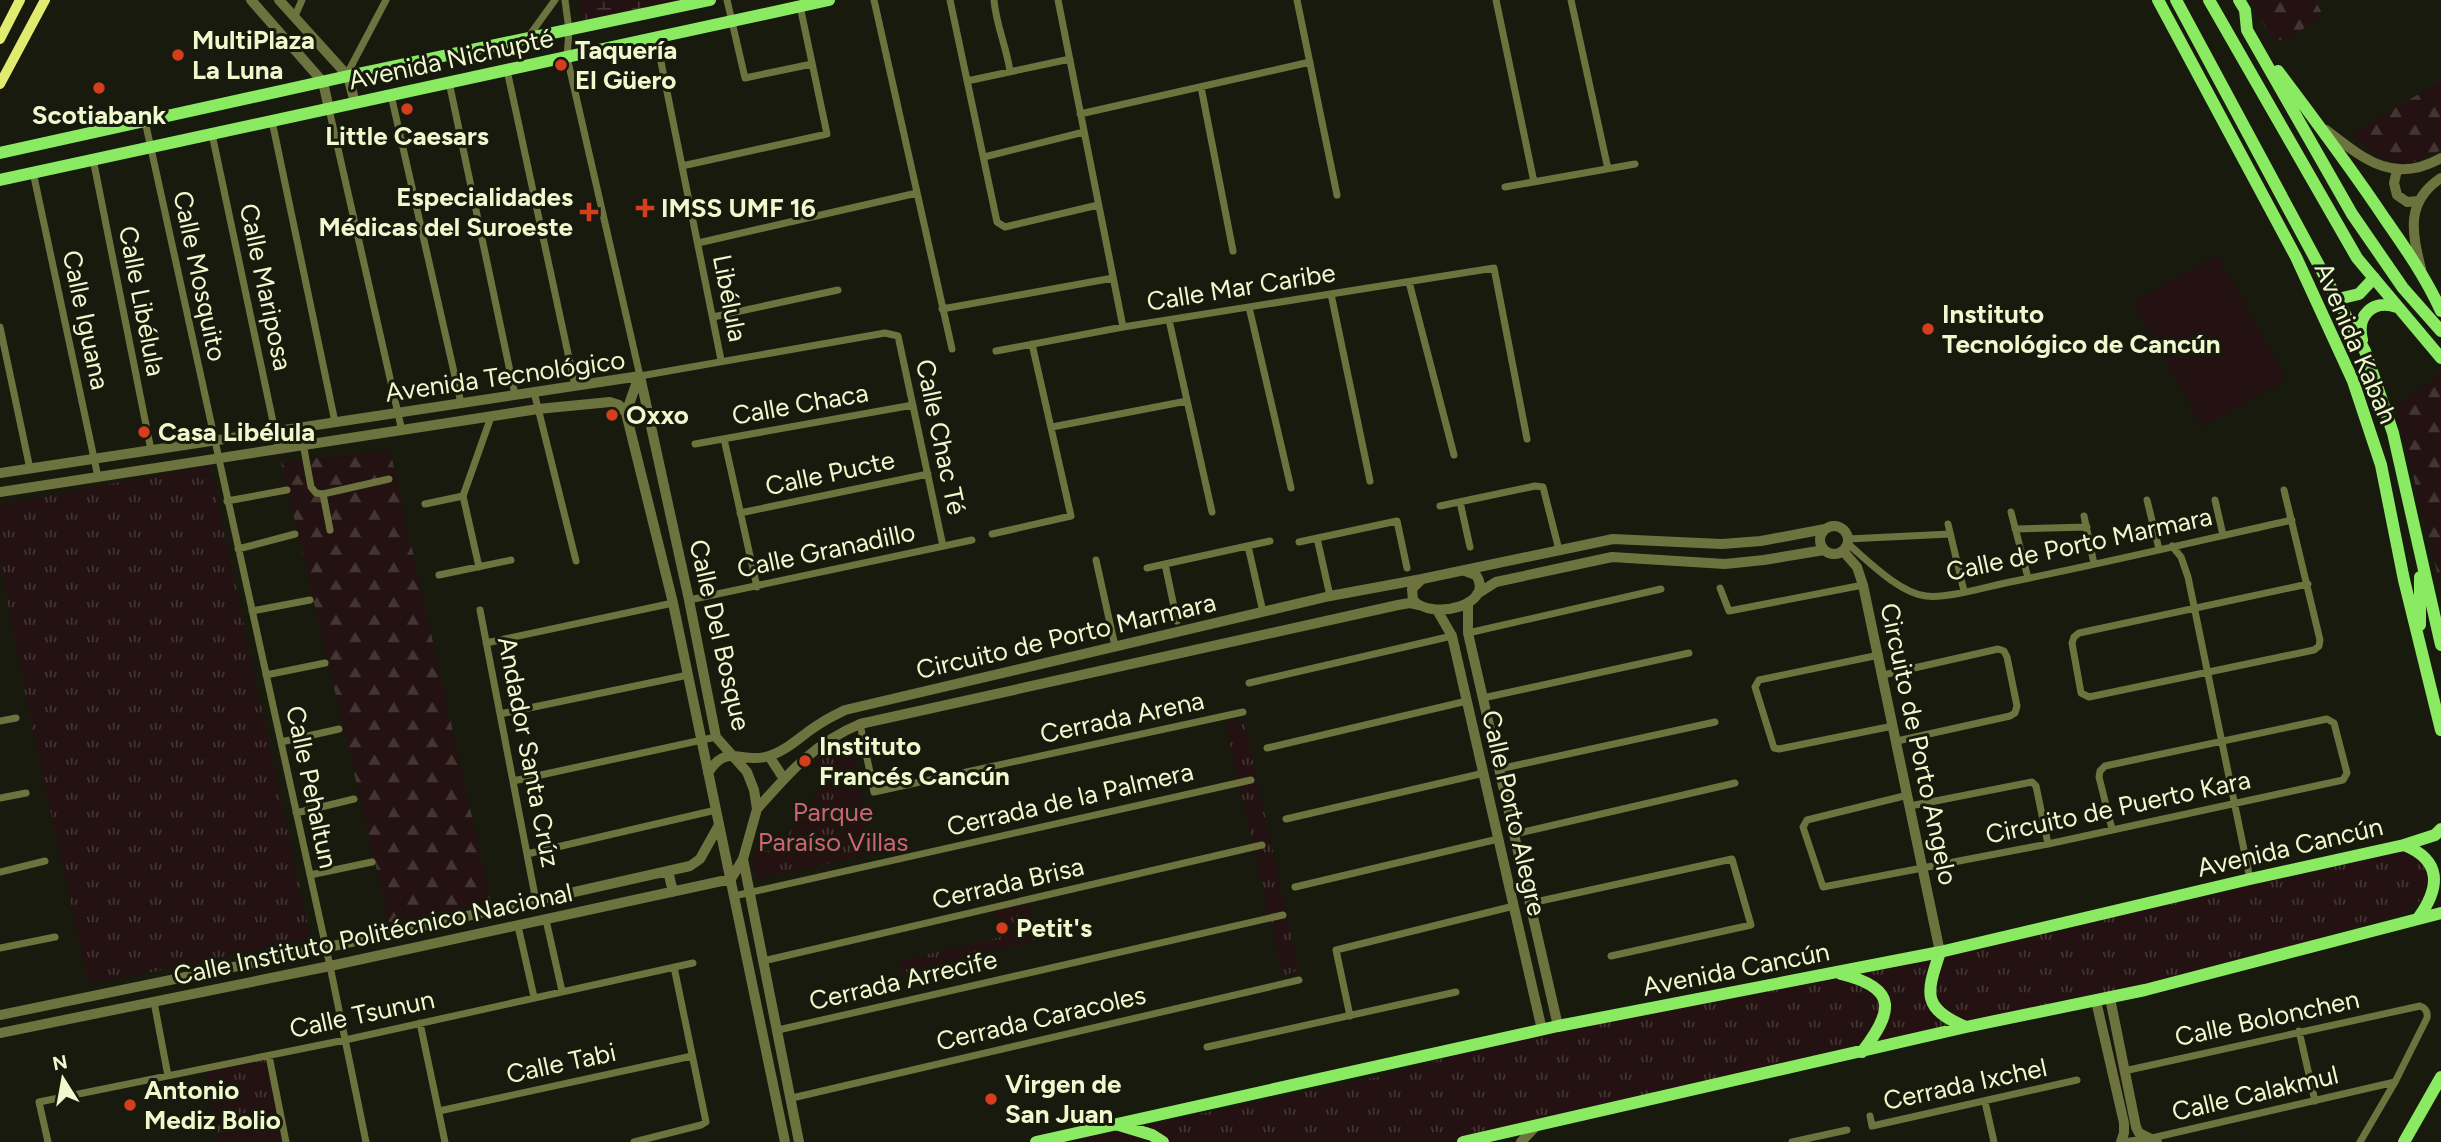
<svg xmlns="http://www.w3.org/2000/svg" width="2441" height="1142" viewBox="0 0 2441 1142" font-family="Figtree,sans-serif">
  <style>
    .grass { fill: url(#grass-tufts) }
    .forest { fill: url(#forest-firs) }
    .wetland { fill: url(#wetland-marsh) }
    .garden { fill: #231211 }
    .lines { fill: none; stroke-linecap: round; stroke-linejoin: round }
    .minor { stroke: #6d733e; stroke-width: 7 }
    .tertiary { stroke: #6d733e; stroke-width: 10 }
    .secondary { stroke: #dfec70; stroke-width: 10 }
    .primary { stroke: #8aea62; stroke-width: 12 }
    .poi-dot { fill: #d43e1d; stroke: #171a0d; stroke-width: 2.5 }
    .labels { text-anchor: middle; stroke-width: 6; stroke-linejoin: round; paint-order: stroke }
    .poi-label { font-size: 26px; font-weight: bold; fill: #f0f8cd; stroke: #171a0d; text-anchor: start }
    .street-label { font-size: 26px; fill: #f0f8cd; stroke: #171a0d }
    .park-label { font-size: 26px; fill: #cd6476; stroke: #171a0d }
  </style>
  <defs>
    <pattern id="grass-tufts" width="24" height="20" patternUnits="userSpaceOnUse" patternTransform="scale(1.75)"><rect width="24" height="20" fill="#231211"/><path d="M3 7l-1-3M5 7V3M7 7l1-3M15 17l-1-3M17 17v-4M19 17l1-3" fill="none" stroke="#433532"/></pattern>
    <pattern id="forest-firs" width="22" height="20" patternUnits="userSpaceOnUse" patternTransform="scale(1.75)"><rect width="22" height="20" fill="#231211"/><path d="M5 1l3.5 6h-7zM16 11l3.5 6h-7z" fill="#433532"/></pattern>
    <pattern id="wetland-marsh" width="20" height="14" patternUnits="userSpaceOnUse" patternTransform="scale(1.75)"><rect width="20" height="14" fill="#231211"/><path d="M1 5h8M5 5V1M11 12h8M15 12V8" fill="none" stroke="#433532"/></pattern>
  </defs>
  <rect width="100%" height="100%" fill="#171a0d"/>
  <path class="grass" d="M210,465L311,939L89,985L32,729L0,562V505Z
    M1244,720L1299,970L1283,976L1225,723Z
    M850,734L872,854L756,879L753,849L777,852L828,774L810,766Z
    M2404,845L2423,853L2436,890L2403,913L2145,990L1458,1142H1065L1396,1073L1520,1034L1961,947Z
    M1028,904L1038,940L901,973L899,961L1001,937L994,911Z
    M269,1056L285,1139L269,1142H219L205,1069Z"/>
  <path class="forest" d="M2250,0H2315L2324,17L2283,40L2272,39Z
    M2441,81V150C2396,174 2387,165 2351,134Z
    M2441,373V588L2396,406Z
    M390,450L492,906L389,922L281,462Z"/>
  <path class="wetland" d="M580,0H684L592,21L582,19C577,12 578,8 580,0Z"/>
  <path class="garden" d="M2218,255L2287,380L2202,427L2133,302Z"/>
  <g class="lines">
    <path class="minor" d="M565,0L569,30L567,57L640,376L885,333L898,336L943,546
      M727,0L745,78L812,64
      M874,0L952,349
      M950,0L997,222L1005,227L1098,205
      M994,0C996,25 1006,45 1010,71
      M1058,0L1123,327
      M1297,0L1337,195
      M1496,0L1534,182
      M1571,0L1608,169
      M294,18L302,0
      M529,36L555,0
      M656,37L721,360
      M507,70L575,386
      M347,74L386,0
      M967,81L1070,59
      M449,82L515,395
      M1201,87L1233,251
      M391,95L461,403
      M329,109L402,431
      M1080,114L1310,62
      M145,121L330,966L366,1142
      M272,121L335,422
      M212,134L279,450
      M984,157L1084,132
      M93,159L151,450
      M682,166L827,134L800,6
      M33,172L98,477
      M1505,187L1635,164
      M698,243L917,193
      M1409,282L1454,455
      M1331,294L1370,481
      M1249,307L1291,488
      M942,309L1113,278
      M713,317L838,290
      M1169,320L1212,512
      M0,327L30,469
      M996,351L1123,327L1494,268L1527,439
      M534,392L576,561
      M300,427L311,487L316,493L323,494L389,479
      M1052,427L1187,401
      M724,439L757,587
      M695,444L913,405
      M2284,490L2320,640L2319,646L2314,650L2089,697L2081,693L2072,643L2074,637L2079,633L2308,584
      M323,494L330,530
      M2147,500L2159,549
      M2215,500L2223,535
      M227,501L287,490
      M1460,502L1470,547
      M425,504L463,496
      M1440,506L1535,486L1543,487L1559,550
      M2011,512L2028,578
      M740,513L928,474
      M2084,516L2094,564
      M1948,524L1964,591
      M2015,529L2087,527
      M992,534L1071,516L1032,344
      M1317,538L1330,596
      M1848,539L1950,534
      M1299,542L1397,521L1407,568
      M1847,543C1867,560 1899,593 1926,596C1947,599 1989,586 2010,582C2105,563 2198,541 2292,520
      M1248,546L1263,612
      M2172,546L2181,557L2188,577L2250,879
      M238,549L295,534
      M1096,560L1115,646
      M1165,564L1177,621
      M479,567L463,496L491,417
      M1147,568L1270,541
      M439,575L511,560
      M1720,588L1729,611L1863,585
      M689,600L972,540
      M480,610L536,901
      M252,611L310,600
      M1468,633L1661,589
      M486,643L673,603
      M1879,655L1759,680L1755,687L1774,748L1779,749L1893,726
      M266,675L325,663
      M1883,675L1998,649L2004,651L2007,657L2017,706L2015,713L2010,716L1897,741
      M1249,683L1452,636
      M1483,698L1689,653
      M500,714L688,675
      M0,721L16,718
      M860,724L874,792L1243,712
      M281,742L339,729
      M1267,748L1467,701
      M1499,769L1715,722
      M513,781L716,737
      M1908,795L1807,820L1803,827L1823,887L2048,844L2343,780L2347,773L2334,723L2327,719L2105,766L2100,771L2099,777L2112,829
      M0,798L26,793
      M1910,806L2032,782L2036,786L2048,844
      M296,813L354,799
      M1286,819L1484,773
      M1515,834L1735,783
      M527,854L716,810
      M0,872L45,861
      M310,875L372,862
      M1295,887L1498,839
      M734,896L1251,780
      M1531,903L1732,859L1751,925L1611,956
      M546,920L562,991
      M518,926L534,997
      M0,948L55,937
      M763,961L1262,845
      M154,1002L168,1076
      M1350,1016L1336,950L1514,906
      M420,1023L445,1142
      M778,1030L1283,915
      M2299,1031L2315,1101
      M1207,1047L1456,992
      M269,1056L286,1142
      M2124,1071L2420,1006C2426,1008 2428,1012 2427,1018L2395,1082L2360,1142
      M792,1098L1299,980
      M1985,1102L1994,1142
      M439,1111L692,1056
      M1870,1116L1872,1126L2077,1080
      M48,1142L39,1102L345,1040L693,963
      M634,1142L701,1125L706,1122L674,967
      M1792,1142L1847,1130
      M2123,1142L2152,1138L2395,1082"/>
    <path class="tertiary" d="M251,0L323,82L329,109
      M279,0L348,76L355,103
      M2326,130C2364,159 2393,185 2441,158
      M2397,170L2394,183L2397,195L2407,202L2418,201
      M2421,269C2412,232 2405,202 2441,178
      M640,376L689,600L716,737L747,772L754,790L757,809L743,859L799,1142
      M626,413L639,376
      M0,473L640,376
      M0,492L538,409L610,402L619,405L626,413L673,603L785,1142
      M1820 540a14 14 0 1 1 28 0a14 14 0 1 1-28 0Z
      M1843,551L1857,567L1863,585L1940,952
      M1465,571L1476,575C1496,605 1432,621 1413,600L1412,589L1422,579L1613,539L1722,544L1761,541L1825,529
      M1477,594L1496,582L1612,557L1725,564L1764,560L1824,550
      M1468,603V633L1558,1026
      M1437,610L1452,636L1542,1030
      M769,756L784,779
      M708,773C727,743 739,763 765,757C787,752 802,734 821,723C828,718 837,714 845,710L1330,596L1422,579
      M757,809C789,773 814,743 860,724L1398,605L1410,603L1419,605
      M668,871L673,892
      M2110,998L2136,1127L2139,1133L2157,1142
      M2096,1001L2124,1123V1133L2121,1142
      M0,1015L311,951L690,866L700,859L719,825
      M0,1033L330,966L731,879L743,859
      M1521,1142L1537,1125"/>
    <path class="secondary" d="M0,39L20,0
      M0,84L45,0"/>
    <path class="primary" d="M2158,0L2296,257L2353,381L2381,465L2404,580L2441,730
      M2176,0L2365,351L2393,433L2441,645
      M2209,0L2357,258L2441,358
      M2239,0L2245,10L2247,30L2352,214L2403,288L2441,331
      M2278,71C2315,120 2351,168 2385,219C2406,249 2426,278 2441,311
      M0,153L348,76L710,0
      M0,180L829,0
      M2338,299L2359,294L2374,278
      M2362,340C2356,315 2373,299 2397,307
      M2420,577V625
      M2404,845C2441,860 2441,886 2419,917
      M1940,952C1927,992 1920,1008 1966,1027
      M1841,974C1899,988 1893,1012 1862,1052
      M1119,1125L1152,1135L1163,1142
      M1036,1142L1558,1026L1940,952L2250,879L2404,845L2435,835L2441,829
      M1463,1142L1966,1027L2145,990L2441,913
      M2404,1142L2441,1077"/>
  </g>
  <g class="poi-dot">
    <circle cx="178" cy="55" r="7"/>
    <circle cx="561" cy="65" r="7"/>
    <circle cx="99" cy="88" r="7"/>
    <circle cx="407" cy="109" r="7"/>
    <path d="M641.5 197.5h7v7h7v7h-7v7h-7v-7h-7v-7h7z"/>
    <path d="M585.5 201.5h7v7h7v7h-7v7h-7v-7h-7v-7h7z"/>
    <circle cx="1928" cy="329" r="7"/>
    <circle cx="612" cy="415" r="7"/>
    <circle cx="144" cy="432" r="7"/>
    <circle cx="805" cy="761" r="7"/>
    <circle cx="1002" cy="928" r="7"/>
    <circle cx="991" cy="1099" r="7"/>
    <circle cx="130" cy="1105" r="7"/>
  </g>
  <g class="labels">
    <g class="poi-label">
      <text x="192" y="49">MultiPlaza<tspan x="192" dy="30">La Luna</tspan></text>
      <text x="575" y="59">Taquería<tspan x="575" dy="30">El Güero</tspan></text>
      <text x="99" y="124" text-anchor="middle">Scotiabank</text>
      <text x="407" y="145" text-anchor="middle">Little Caesars</text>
      <text x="573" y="206" text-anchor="end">Especialidades<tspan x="573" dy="30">Médicas del Suroeste</tspan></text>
      <text x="661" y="217">IMSS UMF 16</text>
      <text x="1942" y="323">Instituto<tspan x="1942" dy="30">Tecnológico de Cancún</tspan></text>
      <text x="626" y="424">Oxxo</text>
      <text x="158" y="441">Casa Libélula</text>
      <text x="819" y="755">Instituto<tspan x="819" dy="30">Francés Cancún</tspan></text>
      <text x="1016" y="937">Petit's</text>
      <text x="1005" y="1093">Virgen de<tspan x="1005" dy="30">San Juan</tspan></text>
      <text x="144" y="1099">Antonio<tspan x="144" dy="30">Mediz Bolio</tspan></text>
    </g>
    <g class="street-label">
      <text transform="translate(451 59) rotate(-12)" y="9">Avenida Nichupté</text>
      <text transform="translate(200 276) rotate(78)" y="9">Calle Mosquito</text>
      <text transform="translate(266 287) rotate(78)" y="9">Calle Mariposa</text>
      <text transform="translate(1241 287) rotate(-9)" y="9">Calle Mar Caribe</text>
      <text transform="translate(730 298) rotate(79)" y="9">Libélula</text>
      <text transform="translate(142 301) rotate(79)" y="9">Calle Libélula</text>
      <text transform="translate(86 320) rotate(78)" y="9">Calle Iguana</text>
      <text transform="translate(2356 343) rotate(67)" y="9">Avenida Kabah</text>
      <text transform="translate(505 376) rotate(-8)" y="9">Avenida Tecnológico</text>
      <text transform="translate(800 404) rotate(-10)" y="9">Calle Chaca</text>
      <text transform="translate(941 437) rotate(78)" y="9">Calle Chac Té</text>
      <text transform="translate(830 473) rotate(-12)" y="9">Calle Pucte</text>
      <text transform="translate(2079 544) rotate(-12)" y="9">Calle de Porto Marmara</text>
      <text transform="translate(826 550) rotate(-12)" y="9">Calle Granadillo</text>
      <text transform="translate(720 635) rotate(77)" y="9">Calle Del Bosque</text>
      <text transform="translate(1066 636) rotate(-13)" y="9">Circuito de Porto Marmara</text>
      <text transform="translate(1122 717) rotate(-12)" y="9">Cerrada Arena</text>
      <text transform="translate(1919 744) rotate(78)" y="9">Circuito de Porto Angelo</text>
      <text transform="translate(529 752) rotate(79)" y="9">Andador Santa Crúz</text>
      <text transform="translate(312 787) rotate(78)" y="9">Calle Pehaltun</text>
      <text transform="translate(1070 799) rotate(-13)" y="9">Cerrada de la Palmera</text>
      <text transform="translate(2118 807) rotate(-12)" y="9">Circuito de Puerto Kara</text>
      <text transform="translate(1514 813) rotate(77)" y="9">Calle Porto Alegre</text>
      <text transform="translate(2290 847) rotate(-13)" y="9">Avenida Cancún</text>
      <text transform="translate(1008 883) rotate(-13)" y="9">Cerrada Brisa</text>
      <text transform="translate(373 934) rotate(-12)" y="9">Calle Instituto Politécnico Nacional</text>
      <text transform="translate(1736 969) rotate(-11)" y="9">Avenida Cancún</text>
      <text transform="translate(903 980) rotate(-13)" y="9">Cerrada Arrecife</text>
      <text transform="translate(362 1014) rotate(-12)" y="9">Calle Tsunun</text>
      <text transform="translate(1041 1018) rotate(-13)" y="9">Cerrada Caracoles</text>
      <text transform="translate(2267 1018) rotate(-12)" y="9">Calle Bolonchen</text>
      <text transform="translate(561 1063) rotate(-12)" y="9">Calle Tabi</text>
      <text transform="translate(1965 1084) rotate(-12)" y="9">Cerrada Ixchel</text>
      <text transform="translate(2255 1093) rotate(-13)" y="9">Calle Calakmul</text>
    </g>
    <g class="park-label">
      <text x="833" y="821">Parque<tspan x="833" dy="30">Paraíso Villas</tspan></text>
    </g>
  </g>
  <g transform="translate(63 1079) rotate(349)" stroke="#171a0d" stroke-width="5" paint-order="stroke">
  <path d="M0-5L12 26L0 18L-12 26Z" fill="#f0f8cd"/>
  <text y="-10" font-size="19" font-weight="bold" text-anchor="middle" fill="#f0f8cd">N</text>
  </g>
</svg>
